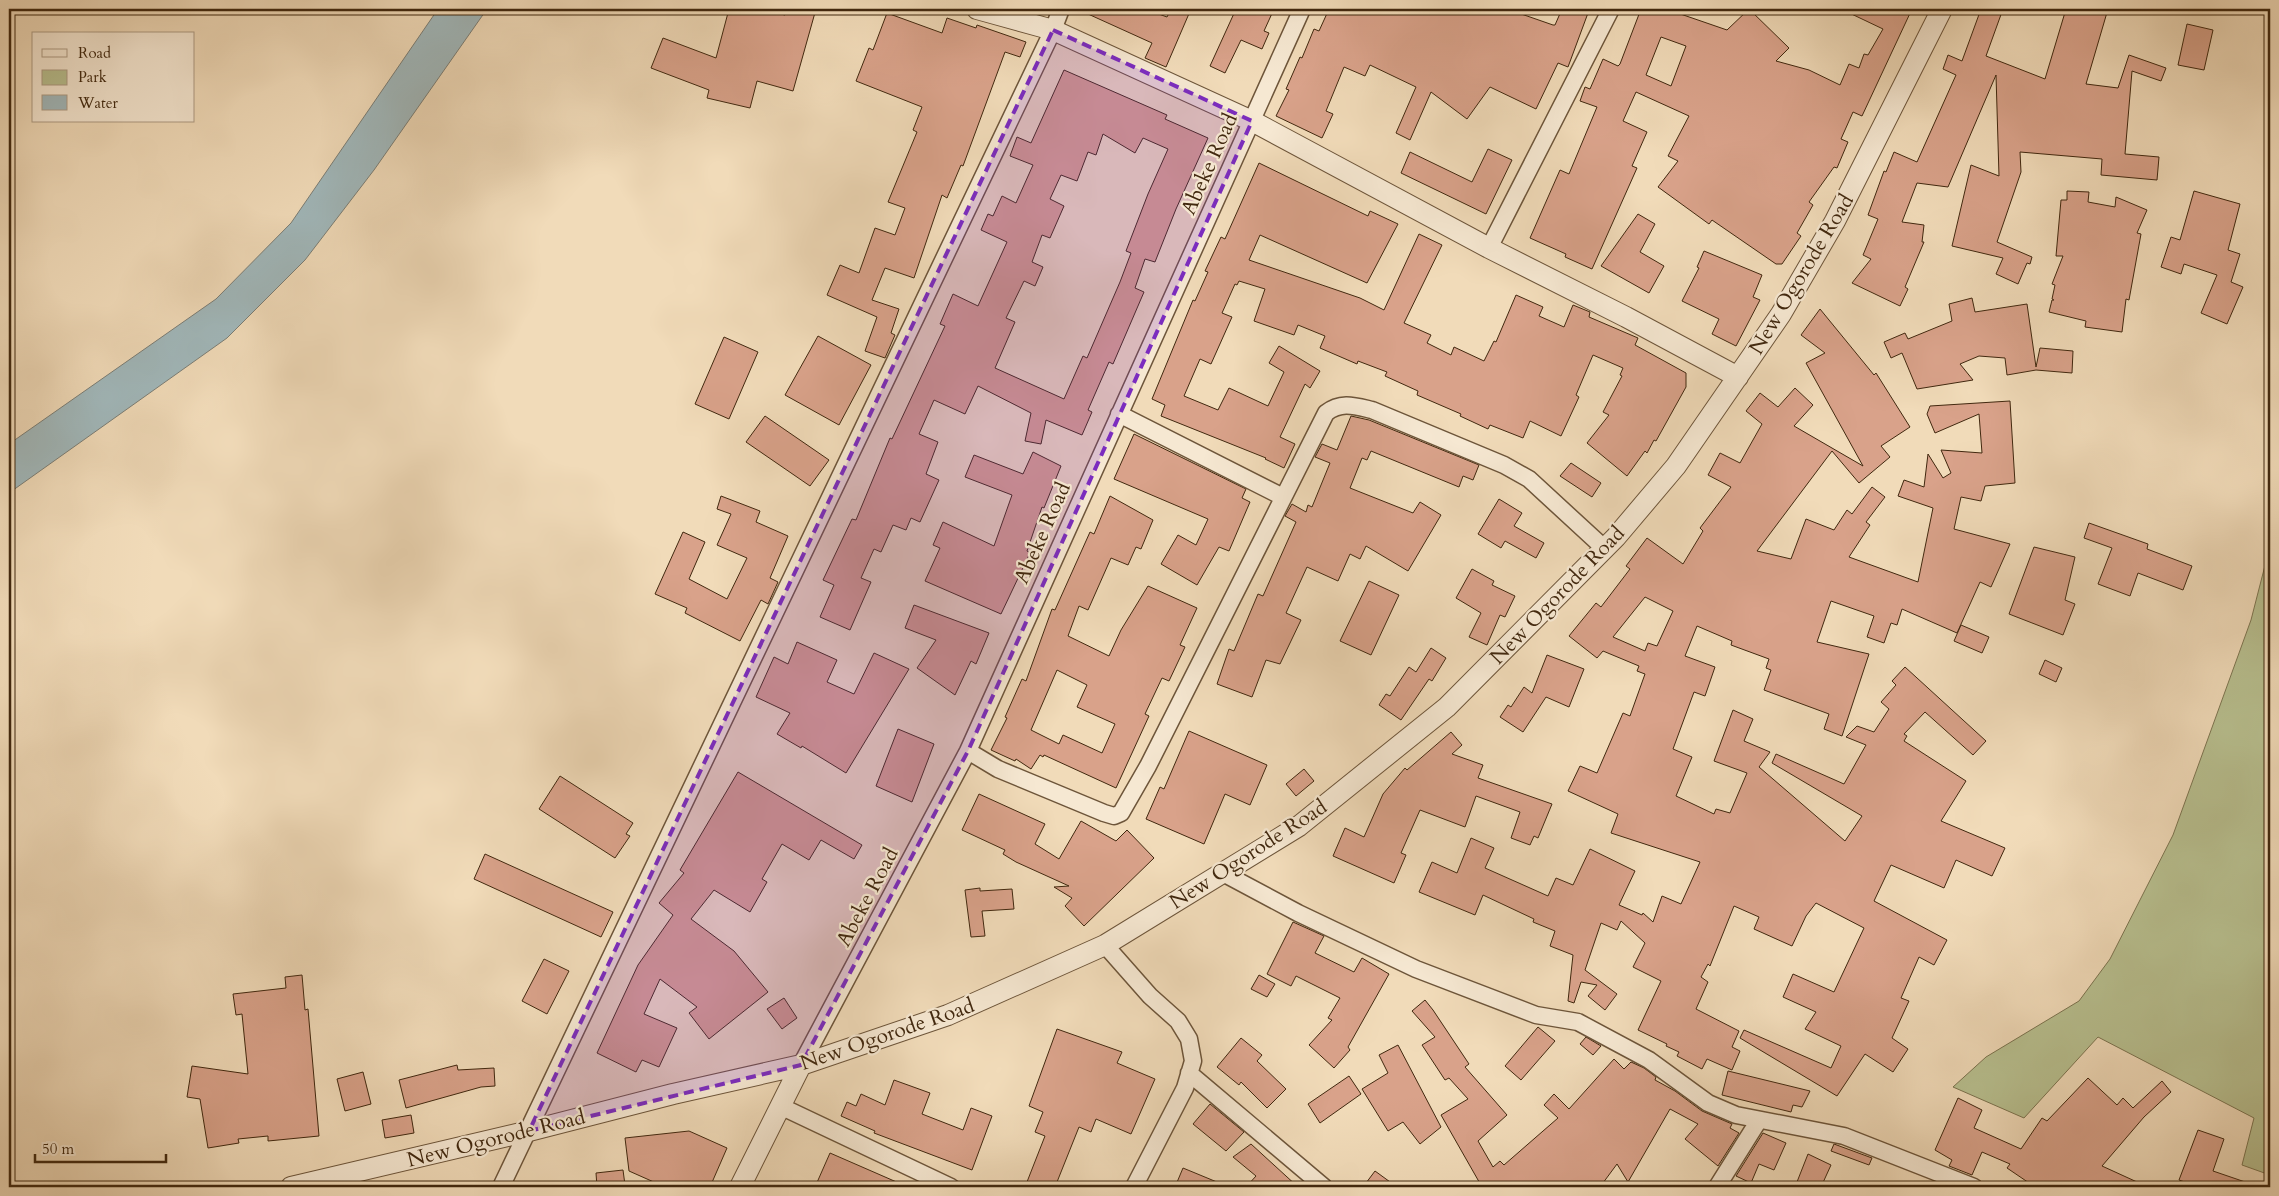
<svg xmlns="http://www.w3.org/2000/svg" width="2279" height="1196" viewBox="0 0 2279 1196" font-family="Cardo,serif">
  <style>
    .green { fill: #b8c090; stroke: #7c7450 }
    .water { fill: #a1b8bb; stroke: #7b7e76 }
    .building { fill: #d9a28a; stroke: #41280f; fill-rule: evenodd }
    .lines { fill: none; stroke-linecap: round; stroke-linejoin: round }
    .minor-casing { stroke: #6d553a; stroke-width: 19 }
    .tertiary-casing { stroke: #6d553a; stroke-width: 22 }
    .minor { stroke: #f6e8d2; stroke-width: 16 }
    .tertiary { stroke: #f6e8d2; stroke-width: 20 }
    .marked { fill: #7b2cbf; fill-opacity: 0.2; stroke: #7b2cbf; stroke-width: 4; stroke-dasharray: 10 6; stroke-linejoin: round }
    .labels { text-anchor: middle; stroke-width: 4.5; stroke-linejoin: round; paint-order: stroke }
    .street-label { font-size: 21px; fill: #41280f; stroke: #f6e8d2 }
  </style>
  <rect width="100%" height="100%" fill="#f1dbb9"/>
  <filter id="stains"><feTurbulence type="fractalNoise" baseFrequency=".004" numOctaves="4"/><feColorMatrix values="0 0 0 0 .2 0 0 0 0 .09 0 0 0 0 .02 0 0 0 .5 -.17"/></filter>
  <radialGradient id="worn" r=".72"><stop offset=".6" stop-color="#630" stop-opacity="0"/><stop offset="1" stop-color="#630" stop-opacity=".3"/></radialGradient>
  <path class="green" d="M2270,546V1175L2242,1165L2254,1118L2098,1037L2024,1118L1953,1087L1986,1057L2079,1001L2110,959L2173,835L2251,620Z"/>
  <path class="water" d="M438,9H487L374,170L305,260L227,338L9,493V444L216,299L291,223Z"/>
  <path class="building" d="M729,9H760L785,15L787,9H816L793,91L757,81L750,108L707,98L709,90L651,68L663,38L716,58Z
    M1077,9H1145L1167,17L1171,9H1191L1166,67L1145,58L1152,43Z
    M1236,9H1274L1264,31L1269,33L1262,49L1241,40L1225,73L1210,66Z
    M1329,9H1507L1553,25H1555L1562,9H1578L1588,13L1568,67L1558,63L1536,109L1490,87L1467,119L1431,92L1410,140L1396,133L1416,87L1370,65L1365,76L1344,67L1326,111L1333,114L1322,138L1276,116L1289,90L1286,89L1300,57L1302,58L1314,29L1319,31Z
    M1641,9H1666L1727,30L1749,9L1789,48L1776,61L1809,70L1840,85L1849,64L1859,68L1864,54L1868,55L1883,29L1841,9H1912L1862,116L1853,112L1841,139L1848,142L1837,168L1834,167L1809,202L1813,205L1797,233L1801,236L1782,264H1776L1712,220L1709,224L1658,187L1678,161L1668,156L1689,116L1636,92L1623,121L1647,132L1632,166L1637,168L1592,269L1565,257L1566,254L1530,238L1560,170L1569,174L1597,107L1580,101L1585,87L1590,89L1603,59L1618,66L1620,64ZM1661,37L1686,46L1671,86L1646,75Z
    M1981,9H2003L1986,56L2045,79L2066,9H2108L2086,84L2118,88L2129,55L2166,68L2161,81L2132,71L2125,154L2159,157L2157,180L2101,175L2102,159L2020,152L2021,172L1997,242L2032,257L2030,264L2027,263L2018,284L1996,274L2003,258L1952,246L1971,165L1999,176L1996,75L1948,187L1917,183L1902,222L1924,225L1922,242H1924L1905,287L1908,289L1900,306L1852,283L1871,259L1863,255L1878,219L1868,215L1884,171L1886,172L1894,152L1917,162L1956,75L1943,69L1948,55L1962,61Z
    M887,13L942,33L947,18L976,28L977,25L1026,42L1020,57L1005,52L963,166L961,165L947,198L942,195L914,278L885,268L872,300L899,309L891,333L895,335L885,358L865,351L877,317L827,295L840,265L859,273L875,228L895,235L905,208L888,202L917,132L913,130L922,107L856,81L869,48L873,50Z
    M2187,24L2213,30L2204,70L2178,65Z
    M1064,70L1167,115L1165,119L1208,138L1176,209L1155,262L1145,259L1135,288L1144,292L1113,364L1109,362L1088,410L1092,412L1082,435L1046,420L1041,444L1025,441L1031,413L978,386L965,414L934,400L919,434L938,442L926,474L939,480L920,522L911,518L906,530L893,525L881,552L874,549L861,578L871,582L850,630L820,617L834,585L823,580L852,519L856,520L890,438L892,439L945,326L940,324L953,294L978,306L1007,242L981,230L988,214L993,216L1002,196L1016,203L1033,165L1010,156L1017,137L1031,143ZM1103,134L1135,153L1143,138L1168,149L1148,194L1126,251L1131,253L1120,282L1087,358L1083,356L1064,399L995,368L1015,322L1006,318L1024,281L1035,286L1043,267L1032,262L1042,235L1050,238L1064,206L1050,199L1061,175L1077,181L1088,152L1096,155Z
    M1488,149L1512,160L1486,214L1401,173L1410,152L1472,182Z
    M1259,163L1368,216L1370,211L1398,224L1367,283L1260,235L1249,260L1360,298L1384,310L1419,234L1442,245L1404,323L1431,335L1427,343L1451,355L1454,347L1484,361L1494,341L1496,342L1516,295L1543,307L1539,316L1564,327L1573,305L1590,312L1589,317L1638,338L1635,345L1686,373V387L1656,441L1654,440L1647,453L1645,451L1627,476L1587,443L1609,415L1603,412L1622,376L1620,375L1623,368L1593,355L1576,395L1579,397L1561,436L1530,421L1523,438L1490,425L1488,429L1460,416L1461,414L1417,395L1418,391L1385,376L1387,372L1358,361L1357,364L1320,348L1325,336L1298,325L1294,335L1254,321L1265,289L1239,281L1237,285L1235,284L1222,313L1232,317L1211,364L1200,359L1184,396L1218,410L1229,388L1268,406L1284,372L1269,363L1279,346L1320,371L1310,388L1305,384L1280,437L1295,444L1284,468L1265,459L1266,458L1161,416L1165,405L1152,399L1193,300L1195,301L1208,272L1205,271L1221,237L1225,239Z
    M2067,191L2089,192L2088,202L2115,207L2116,197L2147,210L2137,233L2141,234L2129,300L2126,299L2122,332L2085,327L2086,321L2049,312L2052,300H2054L2052,299L2055,285L2052,284L2063,256H2056L2061,200H2067Z
    M2194,191L2240,204L2228,250L2240,254L2231,282L2243,287L2227,324L2201,313L2217,275L2184,264L2181,274L2161,267L2171,237L2180,240Z
    M1638,214L1655,224L1640,252L1664,266L1649,293L1601,266Z
    M1704,251L1762,275L1753,297L1760,300L1736,346L1712,334L1719,319L1682,301L1699,268L1697,267Z
    M1972,298L1975,312L2027,304L2036,367L2040,348L2073,351L2072,373L2036,370L2007,375L2005,358L1979,356L1960,364L1973,380L1917,389L1902,353L1891,358L1884,342L1905,333L1908,339L1952,321L1949,304Z
    M1820,309L1874,375L1876,373L1910,427L1881,446L1890,457L1859,483L1832,451L1757,551L1791,559L1806,519L1834,530L1847,510L1852,514L1872,487L1885,497L1866,522L1870,525L1849,557L1918,582L1933,508L1898,496L1904,480L1924,487L1928,454L1943,478L1951,473L1941,450L1982,453L1979,414L1935,433L1927,414L1930,406L2010,401L2015,483L1985,486L1981,501L1961,497L1954,529L2010,544L1991,587L1980,582L1957,633L1902,609L1897,625L1891,623L1884,643L1867,637L1874,616L1831,601L1817,642L1869,654L1842,736L1824,729L1829,714L1764,690L1771,670L1766,668L1769,659L1731,645L1732,641L1697,626L1685,656L1715,667L1705,696L1694,692L1673,749L1692,757L1676,796L1714,814L1716,809L1730,813L1747,773L1714,761L1733,710L1753,719L1744,741L1770,752L1759,767L1845,841L1862,816L1772,763L1776,754L1844,784L1866,745L1846,737L1857,726L1874,732L1889,709L1881,702L1896,685L1892,681L1905,667L1986,741L1973,755L1925,712L1904,734L1907,736L1904,741L1966,781L1941,821L2005,848L1992,876L1956,860L1944,888L1891,865L1874,901L1947,940L1934,965L1919,957L1901,998L1909,1001L1892,1038L1908,1049L1893,1072L1865,1054L1837,1096L1740,1038L1744,1030L1831,1068L1841,1046L1805,1029L1816,1012L1783,997L1793,974L1834,992L1864,928L1816,903L1806,916L1792,946L1754,929L1759,917L1734,906L1710,966L1708,964L1701,977L1708,982L1696,1009L1739,1031L1732,1047L1740,1051L1732,1070L1707,1059L1702,1069L1677,1056L1679,1052L1666,1046L1667,1044L1638,1030L1661,981L1633,967L1645,943L1621,921L1617,930L1601,923L1585,970L1617,994L1605,1010L1588,996L1597,985L1581,982L1574,1003L1568,1001L1573,955L1550,946L1555,931L1533,922L1534,919L1483,895L1475,915L1419,892L1432,862L1457,873L1471,838L1494,848L1485,868L1548,896L1556,878L1573,885L1590,849L1635,871L1619,905L1642,915L1643,913L1653,922L1662,896L1681,904L1700,862L1611,833L1618,814L1568,791L1580,766L1597,773L1623,713L1630,716L1645,674L1637,671L1639,666L1603,651L1597,658L1569,636L1596,603L1601,607L1630,569L1626,566L1647,538L1683,564L1703,531L1700,528L1731,487L1708,475L1720,453L1740,463L1762,424L1746,411L1760,393L1778,407L1795,388L1813,405L1794,426L1863,466L1806,363L1825,353L1801,335ZM1645,597L1673,611L1657,646L1648,643L1645,651L1613,637Z
    M818,336L871,365L839,425L785,395Z
    M724,337L758,352L729,419L695,404Z
    M765,416L829,460L810,486L746,442Z
    M1351,416L1369,420L1479,465L1473,480L1463,476L1459,487L1371,451L1367,460L1362,458L1350,488L1413,513L1420,502L1441,515L1408,571L1366,546L1360,559L1350,554L1338,581L1307,567L1286,613L1301,620L1280,664L1266,660L1252,697L1217,684L1229,649L1234,651L1258,594L1263,596L1296,522L1285,516L1292,504L1306,512L1308,505L1312,507L1330,463L1315,457L1322,444L1337,450Z
    M1134,434L1246,489L1242,498L1250,502L1229,551L1219,547L1197,585L1161,564L1178,535L1196,545L1208,519L1114,479Z
    M1033,452L1061,466L1044,508L1042,507L1027,551L1030,553L1001,614L925,581L940,548L933,545L943,522L994,546L1012,495L965,477L974,455L1023,474Z
    M1571,463L1601,483L1592,497L1560,476Z
    M721,496L760,511L756,522L788,536L770,578L778,582L768,604L761,600L740,641L685,613L687,608L655,594L683,532L705,542L689,579L727,599L747,558L717,545L731,514L717,509Z
    M1110,496L1153,520L1141,549L1136,547L1128,565L1111,558L1088,610L1079,606L1068,636L1109,656L1121,630L1148,586L1197,608L1180,645L1185,647L1169,681L1162,678L1145,714L1149,716L1116,788L1044,755L1043,757L1040,755L1031,769L1016,759L1015,761L991,750L1007,718L1005,717L1022,679L1026,681L1052,609L1055,610L1090,532L1094,534ZM1057,670L1087,685L1077,707L1115,724L1102,753L1063,735L1059,744L1031,730Z
    M1499,499L1522,513L1514,526L1544,543L1536,558L1505,541L1501,548L1478,534Z
    M2089,523L2148,544L2147,549L2192,566L2183,590L2138,573L2130,596L2098,584L2112,548L2084,538Z
    M2034,547L2075,557L2065,600L2075,604L2063,635L2009,614Z
    M1472,569L1494,581L1492,585L1515,596L1505,617L1500,615L1487,645L1469,637L1481,613L1456,598Z
    M1369,581L1399,595L1371,655L1340,641Z
    M914,605L989,633L976,664L971,661L955,695L917,668L936,640L905,628Z
    M1961,625L1989,637L1982,653L1954,641Z
    M797,642L837,660L827,682L854,694L874,653L909,669L846,773L802,746L801,748L777,734L790,713L756,697L774,657L788,664Z
    M1431,648L1446,658L1432,681L1429,679L1401,720L1379,705L1386,694L1390,696L1409,667L1416,672Z
    M1547,655L1584,669L1569,707L1546,697L1523,732L1500,717L1508,705L1511,707L1524,687L1532,693Z
    M2045,660L2062,668L2056,682L2039,674Z
    M898,729L934,744L912,802L876,786Z
    M1189,731L1267,765L1250,805L1225,794L1204,844L1146,819L1160,787L1164,789Z
    M1451,732L1462,745L1452,754L1483,765L1478,778L1552,804L1538,838L1534,836L1530,845L1511,838L1520,812L1476,796L1465,827L1420,810L1401,853L1406,855L1394,883L1333,856L1345,828L1364,837L1383,794L1405,768L1407,770Z
    M1304,769L1314,781L1296,796L1286,784Z
    M738,772L862,845L854,859L821,840L809,860L782,844L762,879L767,882L750,912L714,890L691,919L734,951L768,992L709,1039L689,1013L697,1007L660,979L644,1014L677,1028L659,1067L642,1060L636,1072L597,1053L638,965L673,915L659,903L684,873L680,870Z
    M560,776L633,823L626,834L630,836L615,858L539,809Z
    M979,794L1045,824L1035,844L1059,859L1081,821L1116,841L1127,830L1154,858L1084,926L1065,906L1072,898L1054,887L1069,886L1016,862L1003,854L1005,850L962,830Z
    M485,854L613,912L601,937L474,879Z
    M980,888V891L1012,889L1014,909L982,911L985,936L971,937L965,890Z
    M1293,922L1324,936L1315,953L1354,972L1362,958L1389,974L1348,1047L1350,1050L1334,1068L1309,1045L1332,1020L1328,1018L1340,998L1296,976L1291,986L1267,974Z
    M544,959L569,971L547,1014L522,1001Z
    M302,975L305,1010L308,1009L319,1136L268,1141V1136L238,1139L239,1143L208,1148L200,1099L187,1097L192,1066L248,1074L242,1014L236,1015L233,994L286,988L285,977Z
    M1259,975L1275,984L1267,997L1251,989Z
    M784,998L797,1018L782,1029L767,1009Z
    M1425,1000L1433,1010L1469,1064L1465,1067L1507,1115L1478,1141L1493,1167L1500,1161L1504,1165L1558,1118L1544,1105L1554,1094L1569,1109L1614,1059L1624,1069L1631,1062L1644,1068L1656,1077L1655,1080L1675,1091L1702,1111L1732,1124L1730,1128L1739,1133L1718,1166L1685,1139L1698,1124L1670,1109L1628,1182L1617,1164L1600,1187H1482L1441,1115L1468,1099L1449,1078L1445,1080L1422,1045L1435,1037L1412,1011Z
    M1538,1027L1555,1041L1521,1080L1505,1066Z
    M1057,1029L1122,1052L1117,1063L1155,1079L1131,1134L1096,1119L1091,1132L1079,1127L1055,1187H1025L1045,1136L1035,1132L1043,1112L1029,1106Z
    M1586,1037L1601,1046L1593,1055L1580,1044Z
    M1241,1038L1262,1055L1257,1061L1286,1089L1267,1108L1241,1082L1239,1085L1217,1067Z
    M1398,1045L1441,1127L1420,1144L1403,1122L1388,1131L1362,1089L1388,1073L1379,1055Z
    M457,1065L458,1070L494,1068L495,1086L481,1087L406,1108L399,1080Z
    M1728,1071L1810,1091L1802,1107L1793,1105L1791,1112L1722,1095Z
    M363,1072L371,1104L345,1111L337,1079Z
    M1349,1076L1361,1094L1320,1123L1308,1104Z
    M2088,1078L2117,1105L2123,1098L2133,1108L2162,1081L2171,1092L2144,1117L2102,1166L2148,1187H2035L2007,1168L2010,1164L1982,1152L1972,1175L1949,1166L1952,1160L1935,1150L1958,1098L1982,1110L1974,1128L2021,1149L2042,1118L2047,1121Z
    M894,1080L930,1093L922,1114L963,1130L971,1108L992,1116L972,1170L874,1133L875,1131L841,1116L847,1102L856,1106L861,1094L885,1105Z
    M1210,1104L1244,1132L1226,1151L1193,1124Z
    M411,1115L414,1133L385,1138L382,1120Z
    M2198,1130L2224,1139L2213,1171L2254,1185L2253,1187H2199L2179,1180Z
    M689,1131L727,1148L710,1187H665L629,1171L625,1138Z
    M1763,1133L1786,1143L1774,1170L1759,1164L1751,1183L1736,1176Z
    M1251,1144L1298,1187H1246L1256,1176L1233,1157Z
    M1834,1144L1872,1158L1869,1165L1831,1151Z
    M830,1153L908,1187H815Z
    M1808,1154L1831,1165L1821,1187H1795Z
    M1183,1168L1229,1187H1175Z
    M623,1170L625,1185L597,1187L596,1173Z
    M1375,1171L1397,1187H1363Z"/>
  <g class="lines">
    <defs>
      <path id="minor" d="M1489,248L1611,9
        M1119,414L1283,497
        M968,751L998,769L1104,813L1114,816L1121,813L1148,766L1326,413C1341,401 1355,406 1372,410L1504,465L1529,479L1604,548
        M1223,873L1298,913L1416,969L1536,1015L1578,1022L1649,1060L1708,1103L1736,1115L1844,1136L1974,1187
        M1105,945L1150,996L1178,1021L1189,1039L1193,1061L1185,1088L1134,1187
        M801,1065L968,751L1302,9
        M1189,1073L1324,1187
        M780,1106L951,1187
        M501,1187L1053,30L1061,9
        M1717,1187L1759,1120"/>
      <path id="tertiary" d="M977,9L1053,30L1252,121L1489,248L1626,317L1738,377
        M291,1187L529,1131L673,1094L801,1065L948,1015L1105,945L1299,826L1447,707L1616,537L1676,466L1781,314L1835,221L1942,9
        M740,1187L801,1065"/>
    </defs>
    <use href="#minor" class="minor-casing"/>
    <use href="#tertiary" class="tertiary-casing"/>
    <use href="#minor" class="minor"/>
    <use href="#tertiary" class="tertiary"/>
  </g>
  <path class="marked" d="M1053,30L1252,121L968,751L801,1065L529,1131Z"/>
  <g class="labels">
    <g class="street-label">
      <text transform="translate(1209 164) rotate(-66)" y="7">Abeke Road</text>
      <text transform="translate(1801 274) rotate(-59)" y="7">New Ogorode Road</text>
      <text transform="translate(1042 533) rotate(-66)" y="7">Abeke Road</text>
      <text transform="translate(1557 595) rotate(-46)" y="7">New Ogorode Road</text>
      <text transform="translate(1248 854) rotate(-33)" y="7">New Ogorode Road</text>
      <text transform="translate(867 897) rotate(-62)" y="7">Abeke Road</text>
      <text transform="translate(887 1034) rotate(-19)" y="7">New Ogorode Road</text>
      <text transform="translate(496 1138) rotate(-14)" y="7">New Ogorode Road</text>
    </g>
  </g>
  <rect width="2279" height="1196" fill="none" stroke="#f1dbb9" stroke-width="30"/>
  <rect x="10" y="10" width="2259" height="1176" fill="none" stroke="#41280f" stroke-width="2.5"/>
  <rect x="15" y="15" width="2249" height="1166" fill="none" stroke="#41280f"/>
  <rect x="32" y="32" width="162" height="90" fill="#f6e8d2" stroke="#ae9b84"/>
  <rect x="42" y="49" width="25" height="8" fill="#f6e8d2" stroke="#ae9b84"/>
  <text x="78" y="58" font-size="15" fill="#41280f">Road</text>
  <rect x="42" y="70" width="25" height="15" fill="#b8c090" stroke="#ae9b84"/>
  <text x="78" y="82" font-size="15" fill="#41280f">Park</text>
  <rect x="42" y="95" width="25" height="15" fill="#a1b8bb" stroke="#ae9b84"/>
  <text x="78" y="108" font-size="15" fill="#41280f">Water</text>
  <path d="M35 1154v8h131v-8" fill="none" stroke="#41280f" stroke-width="2.5"/>
  <text x="42" y="1154" font-size="15" fill="#41280f" stroke="#f6e8d2" stroke-width="4" paint-order="stroke">50 m</text>
  <rect width="100%" height="100%" filter="url(#stains)"/>
  <rect width="100%" height="100%" fill="url(#worn)"/>
</svg>
